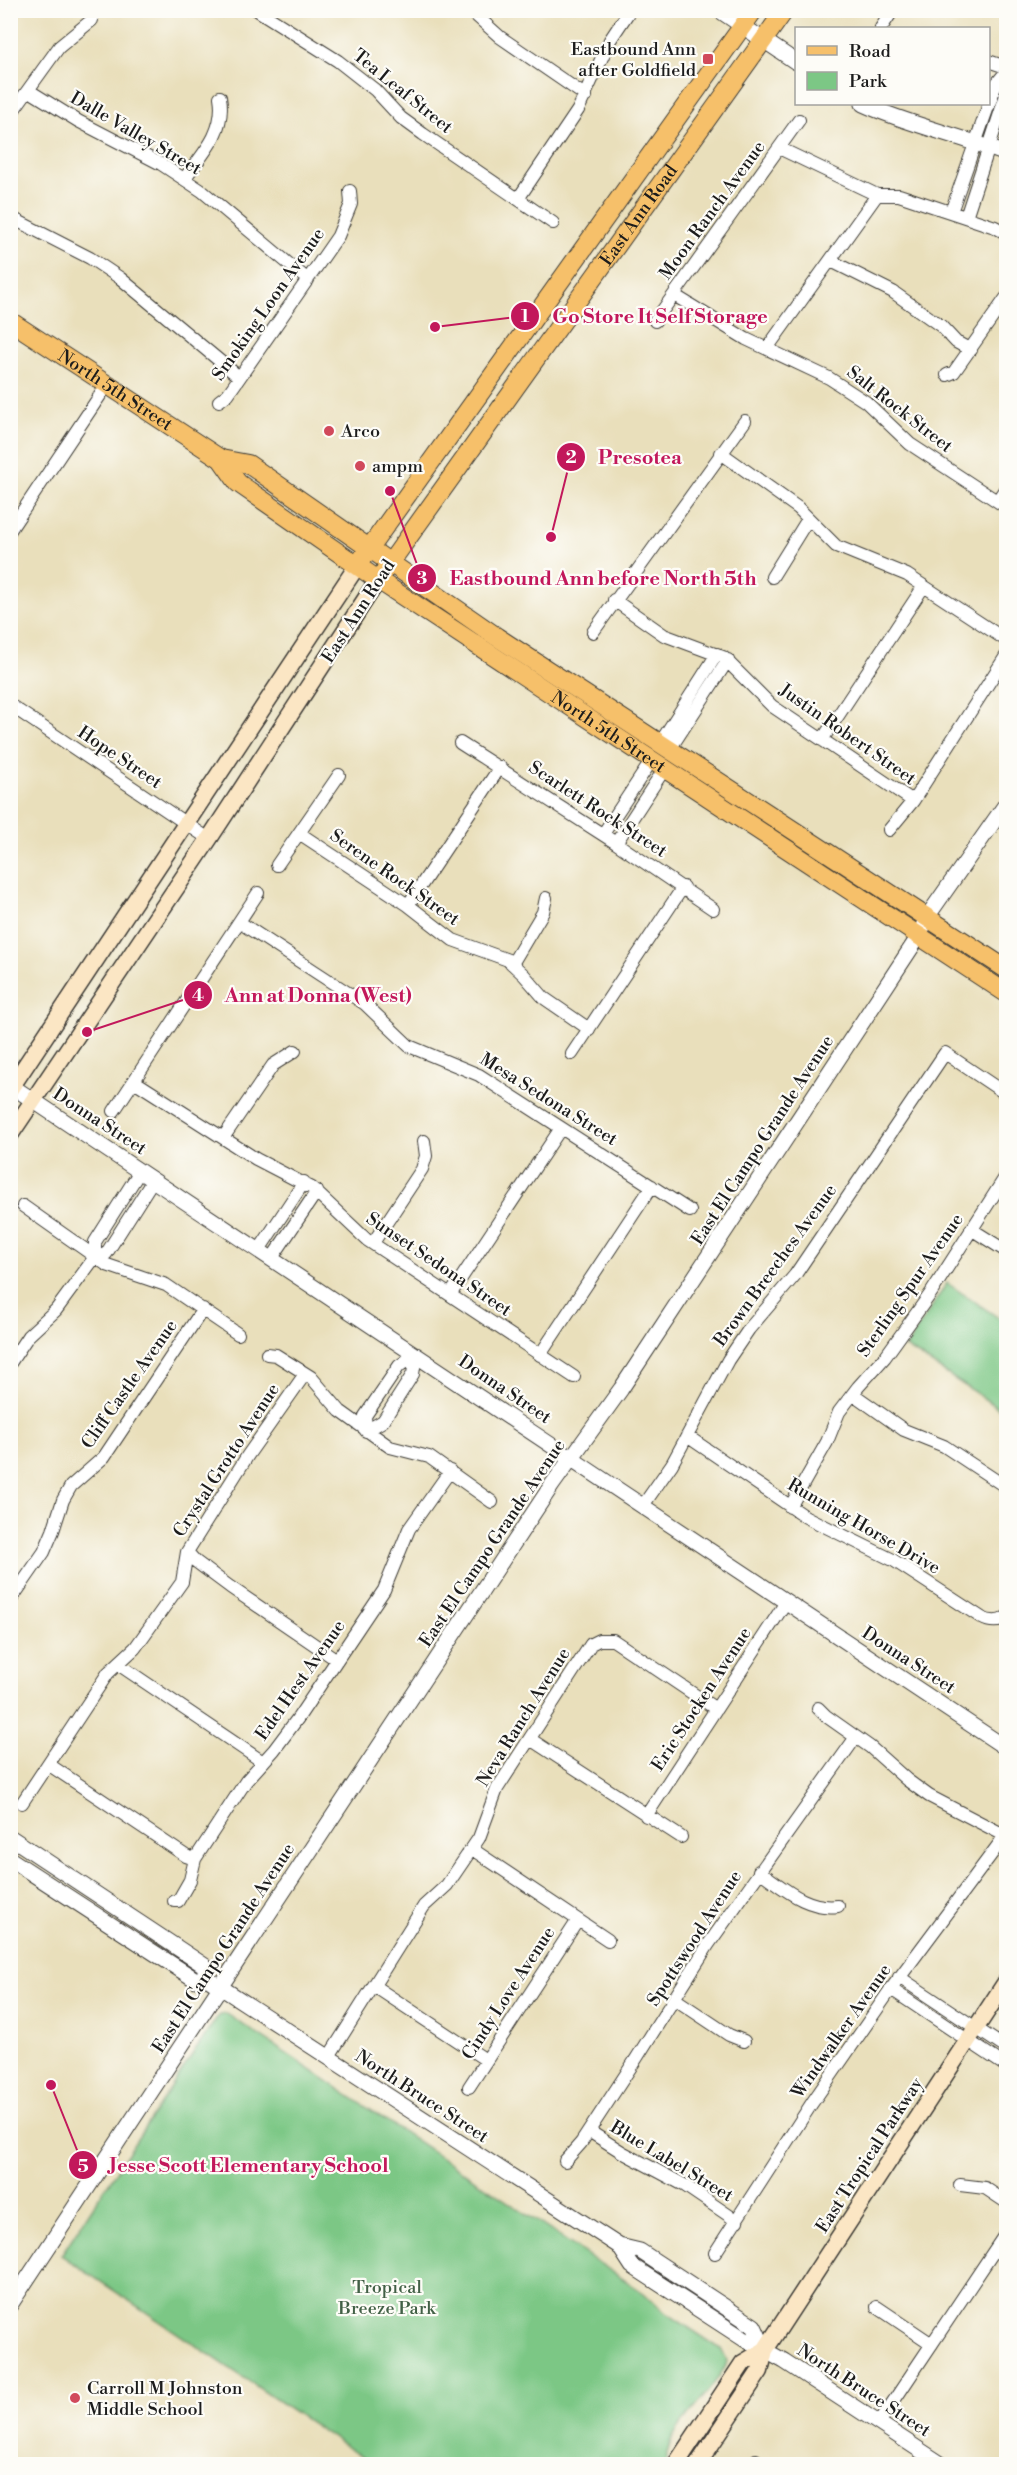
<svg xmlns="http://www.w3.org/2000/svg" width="1017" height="2475" viewBox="0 0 1017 2475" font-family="'Libre Bodoni',serif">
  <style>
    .green { fill: #7cc785; stroke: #4c7250; stroke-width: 1.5 }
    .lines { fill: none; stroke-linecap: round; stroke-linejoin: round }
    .minor-casing { stroke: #3b3934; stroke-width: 14 }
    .tertiary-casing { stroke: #3b3934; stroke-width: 17 }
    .secondary-casing { stroke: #3b3934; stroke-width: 19 }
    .primary-casing { stroke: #3b3934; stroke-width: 20 }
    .minor { stroke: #fff; stroke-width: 12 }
    .tertiary { stroke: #fff; stroke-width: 15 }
    .secondary { stroke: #fbe6c4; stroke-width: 16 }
    .primary { stroke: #f6c06b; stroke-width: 18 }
    .poi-dot { fill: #d1495b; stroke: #fdfcf7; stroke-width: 2 }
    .labels { text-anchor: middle; stroke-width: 4.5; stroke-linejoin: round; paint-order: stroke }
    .poi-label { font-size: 18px; fill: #1c1c1c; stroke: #fdfcf7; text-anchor: start }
    .street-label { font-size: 18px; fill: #1c1c1c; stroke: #fdfcf7 }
    .park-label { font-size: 18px; fill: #426046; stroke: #fdfcf7 }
    .leader { fill: none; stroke: #c2185b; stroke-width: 2 }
    .callout-dot { fill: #c2185b; stroke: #fdfcf7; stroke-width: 2 }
    .mark-label { font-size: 18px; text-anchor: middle; font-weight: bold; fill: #fff }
    .callout-label { font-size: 20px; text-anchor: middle; font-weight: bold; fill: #c2185b; stroke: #fdfcf7; stroke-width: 4.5; stroke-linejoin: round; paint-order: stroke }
  </style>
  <rect width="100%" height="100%" fill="#fdfcf7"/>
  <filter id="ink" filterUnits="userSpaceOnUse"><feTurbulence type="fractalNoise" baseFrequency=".0167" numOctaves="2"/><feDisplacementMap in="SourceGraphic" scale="12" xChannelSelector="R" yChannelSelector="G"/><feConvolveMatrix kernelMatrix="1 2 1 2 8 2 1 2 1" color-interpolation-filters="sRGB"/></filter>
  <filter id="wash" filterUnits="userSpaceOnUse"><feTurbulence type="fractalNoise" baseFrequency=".008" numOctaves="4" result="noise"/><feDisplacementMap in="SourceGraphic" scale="24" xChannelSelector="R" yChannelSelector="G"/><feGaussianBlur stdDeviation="1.35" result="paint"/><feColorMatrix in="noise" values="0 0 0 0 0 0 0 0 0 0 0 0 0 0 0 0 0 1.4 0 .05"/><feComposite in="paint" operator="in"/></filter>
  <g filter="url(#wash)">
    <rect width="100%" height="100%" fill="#e9dfbb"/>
    <path class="green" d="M947,1283L1006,1323V1413L906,1347Z
      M227,2014L644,2293L662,2310L721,2349L727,2361L726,2365C712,2392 688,2411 673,2437C668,2445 667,2456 665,2464H372L61,2255L216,2019L220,2015Z"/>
  </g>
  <g filter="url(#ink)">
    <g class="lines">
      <defs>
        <path id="minor" d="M257,10L338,61L375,90L401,118L423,134L553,223
          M470,10L500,37L586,96
          M881,28L893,10
          M988,61L1006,67
          M28,90L78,121L161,164L202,191L308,280
          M10,115L59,47L92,20
          M779,148L877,195H899L995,227L1006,233
          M184,179C203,154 226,131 220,97
          M518,199L578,110L610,40L630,10
          M951,212L996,84L1006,72
          M10,217L90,258L120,278L239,377
          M966,217L1006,95
          M831,261L893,292L941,326L956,342L971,350
          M674,295L746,339L829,378L866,402L910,444L1006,507
          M655,321L799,120
          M768,347L877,195
          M947,375L954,372L1006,298
          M219,401L228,394L338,236L351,204L350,191
          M721,453L798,508L836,546L907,575L1006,640
          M997,501L1006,488
          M10,530L107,385
          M772,577L808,519
          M614,600L664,635L723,657L772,706L913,801
          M593,632L745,421
          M10,705L209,839
          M822,740L924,586
          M460,743L616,843L713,909
          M660,743L717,654
          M670,749L728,660
          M889,830L913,801L1006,656
          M299,833L408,905L453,940L508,960L524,975L544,998L589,1029
          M603,834L652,760
          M616,843L665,768
          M277,865L339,775
          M408,905L500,767
          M239,922L365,1004L409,1046L479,1075L690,1211
          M512,964L543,912L546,898
          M572,1054L683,887
          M134,1081L256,1159L312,1188L367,1240L574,1377
          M114,1111L258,893
          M223,1138L273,1065L295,1051
          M23,1206L107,1265L166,1285L238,1334
          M971,1229L1006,1251
          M373,1243L422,1169L426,1156L424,1141
          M259,1250L304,1182
          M95,1257V1242L140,1171
          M272,1258L317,1191
          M450,1295L561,1128
          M267,1354L276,1355L311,1377L340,1411L390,1447L429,1457L492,1502
          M416,1354L413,1374L383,1421L366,1431L365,1416L399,1366Z
          M540,1355L652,1186
          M10,1363L28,1336L56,1310L95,1257L106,1254L153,1180
          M853,1394L904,1430L944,1446L1006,1487
          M687,1436L806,1517L893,1560L982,1618C989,1622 1000,1623 1006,1617
          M644,1504L672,1464L728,1360L749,1329L795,1275L945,1053L1006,1094
          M790,1507L827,1442L839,1412L858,1387L885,1357L931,1293L1006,1176
          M187,1552L195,1561L230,1587L337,1660
          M10,1601L44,1552L53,1531L63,1500L71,1486L104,1457L203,1309
          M118,1664L263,1762
          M818,1708L826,1716L870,1747L907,1780L929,1796L1006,1836
          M530,1739L681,1837
          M48,1764L186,1856L195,1859
          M22,1803L108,1673L135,1648L182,1582L187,1552L248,1455L305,1374
          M646,1816L786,1602
          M472,1849L608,1940
          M759,1871C784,1888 806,1910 838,1906
          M174,1901H178L190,1880L195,1859L246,1781L274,1750L298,1718L384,1590L409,1529L450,1471
          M899,1977L1006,2048
          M374,1986L486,2060
          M891,1989L1006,2066
          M675,1999L729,2035L744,2041
          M328,2058L424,1906L447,1885L479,1838L497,1789L591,1644L599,1640H613L716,1709
          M469,2087L578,1920
          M589,2131L622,2152L684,2185L737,2221
          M565,2161L581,2143L636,2059L708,1945L856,1737
          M960,2185L985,2188L1006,2202
          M715,2253L812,2103L891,1989L1005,1836
          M877,2307L932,2344
          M879,2423L1006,2233
          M756,2460L759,2464
          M1004,2464L1006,2461"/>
        <path id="tertiary" d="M719,10L796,62
          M863,104C909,125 959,135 1006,154
          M10,1085L1006,1748
          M10,1837L205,1966V1977
          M10,1859L196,1980L205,1977L619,2246L640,2251L754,2326L765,2350
          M619,2246L632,2266L744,2339L784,2361L941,2464
          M10,2305L552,1485L621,1389L919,936L927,917L1006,804"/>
        <path id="secondary" d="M10,1089L357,566
          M10,1135L209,839L378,580
          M676,2464L743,2363L765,2350
          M698,2464L760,2371L765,2350L1006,1982"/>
        <g id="primary">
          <path id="s1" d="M10,321L221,459L238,483L378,580L1006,993"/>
          <path d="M221,459L248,464L497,637L1006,969"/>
          <path d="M363,557L754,10"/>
          <path id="s2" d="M385,570L785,10"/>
        </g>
      </defs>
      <use href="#minor" class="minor-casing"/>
      <use href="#tertiary" class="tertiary-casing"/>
      <use href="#secondary" class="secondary-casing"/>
      <use href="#primary" class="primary-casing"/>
      <use href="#minor" class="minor"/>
      <use href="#tertiary" class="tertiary"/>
      <use href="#secondary" class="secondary"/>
      <use href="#primary" class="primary"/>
    </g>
  </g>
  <g class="poi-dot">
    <rect x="702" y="53" width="12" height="12" rx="3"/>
    <circle cx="329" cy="431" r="6"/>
    <circle cx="360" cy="466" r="6"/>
    <circle cx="75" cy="2398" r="6"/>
  </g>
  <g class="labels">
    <g class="poi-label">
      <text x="696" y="55" text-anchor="end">Eastbound Ann<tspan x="696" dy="21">after Goldfield</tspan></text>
      <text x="341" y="437">Arco</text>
      <text x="372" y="472">ampm</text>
      <text x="87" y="2394">Carroll M Johnston<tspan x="87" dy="21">Middle School</tspan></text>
    </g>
    <g class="street-label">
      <text transform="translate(403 91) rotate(39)" y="6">Tea Leaf Street</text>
      <text transform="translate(136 133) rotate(30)" y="6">Dalle Valley Street</text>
      <text transform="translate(712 210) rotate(-54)" y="6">Moon Ranch Avenue</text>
      <text dy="6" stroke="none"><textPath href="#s2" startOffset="436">East Ann Road</textPath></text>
      <text transform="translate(268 304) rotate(-55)" y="6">Smoking Loon Avenue</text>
      <text dy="6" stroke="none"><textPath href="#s1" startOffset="126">North 5th Street</textPath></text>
      <text transform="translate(900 409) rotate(38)" y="6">Salt Rock Street</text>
      <text transform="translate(358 611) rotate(-57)" y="6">East Ann Road</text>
      <text dy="6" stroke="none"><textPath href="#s1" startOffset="728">North 5th Street</textPath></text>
      <text transform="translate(848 734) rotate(35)" y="6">Justin Robert Street</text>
      <text transform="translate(120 757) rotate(34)" y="6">Hope Street</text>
      <text transform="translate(598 809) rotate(33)" y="6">Scarlett Rock Street</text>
      <text transform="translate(395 877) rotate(35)" y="6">Serene Rock Street</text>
      <text transform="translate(549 1099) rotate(32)" y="6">Mesa Sedona Street</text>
      <text transform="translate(100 1121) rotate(33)" y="6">Donna Street</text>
      <text transform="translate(762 1140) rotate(-57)" y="6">East El Campo Grande Avenue</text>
      <text transform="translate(439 1264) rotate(34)" y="6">Sunset Sedona Street</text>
      <text transform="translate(775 1265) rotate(-54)" y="6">Brown Breeches Avenue</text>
      <text transform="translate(910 1285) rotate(-55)" y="6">Sterling Spur Avenue</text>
      <text transform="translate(129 1384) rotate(-55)" y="6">Cliff Castle Avenue</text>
      <text transform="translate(505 1389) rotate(34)" y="6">Donna Street</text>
      <text transform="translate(226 1460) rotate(-57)" y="6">Crystal Grotto Avenue</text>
      <text transform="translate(864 1526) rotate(30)" y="6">Running Horse Drive</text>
      <text transform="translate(492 1543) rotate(-56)" y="6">East El Campo Grande Avenue</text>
      <text transform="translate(909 1660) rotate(33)" y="6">Donna Street</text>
      <text transform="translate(300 1680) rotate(-55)" y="6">Edel Hest Avenue</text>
      <text transform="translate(701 1699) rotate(-57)" y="6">Eric Stocken Avenue</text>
      <text transform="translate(523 1717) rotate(-58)" y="6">Neva Ranch Avenue</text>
      <text transform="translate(694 1938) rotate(-57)" y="6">Spottswood Avenue</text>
      <text transform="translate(223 1948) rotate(-57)" y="6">East El Campo Grande Avenue</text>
      <text transform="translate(508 1993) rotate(-57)" y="6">Cindy Love Avenue</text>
      <text transform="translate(841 2031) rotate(-55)" y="6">Windwalker Avenue</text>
      <text transform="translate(422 2096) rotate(33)" y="6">North Bruce Street</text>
      <text transform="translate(869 2155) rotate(-57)" y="6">East Tropical Parkway</text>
      <text transform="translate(672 2161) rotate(31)" y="6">Blue Label Street</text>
      <text transform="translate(864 2390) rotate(33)" y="6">North Bruce Street</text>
    </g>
    <g class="park-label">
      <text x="387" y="2293">Tropical<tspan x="387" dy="21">Breeze Park</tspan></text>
    </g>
  </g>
  <path class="leader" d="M435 327L525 316M551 537L571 457M390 491L422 578M87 1032L198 995M51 2085L83 2165"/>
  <g class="callout-dot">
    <circle cx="435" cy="327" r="6"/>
    <circle cx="551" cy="537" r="6"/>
    <circle cx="390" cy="491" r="6"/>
    <circle cx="87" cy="1032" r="6"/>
    <circle cx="51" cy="2085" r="6"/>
    <circle cx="525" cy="316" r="15"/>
    <circle cx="571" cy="457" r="15"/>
    <circle cx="422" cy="578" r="15"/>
    <circle cx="198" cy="995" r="15"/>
    <circle cx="83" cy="2165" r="15"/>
  </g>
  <g class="mark-label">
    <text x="525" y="322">1</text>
    <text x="571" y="463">2</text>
    <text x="422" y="584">3</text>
    <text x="198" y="1001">4</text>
    <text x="83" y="2172">5</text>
  </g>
  <g class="callout-label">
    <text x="660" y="323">Go Store It Self Storage</text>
    <text x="640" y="464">Presotea</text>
    <text x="603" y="585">Eastbound Ann before North 5th</text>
    <text x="318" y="1002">Ann at Donna (West)</text>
    <text x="249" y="2172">Jesse Scott Elementary School</text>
  </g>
  <rect width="1017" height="2475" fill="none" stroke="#fdfcf7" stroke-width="36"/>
  <rect x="795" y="27" width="195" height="78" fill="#fdfcf7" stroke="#a3a29f" stroke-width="1.5"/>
  <rect x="807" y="46" width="30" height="9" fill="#f6c06b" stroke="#a3a29f" stroke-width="1.5"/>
  <text x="849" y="57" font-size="18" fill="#1c1c1c">Road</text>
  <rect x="807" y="72" width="30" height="18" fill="#7cc785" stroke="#a3a29f" stroke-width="1.5"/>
  <text x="849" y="87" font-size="18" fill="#1c1c1c">Park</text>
</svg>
